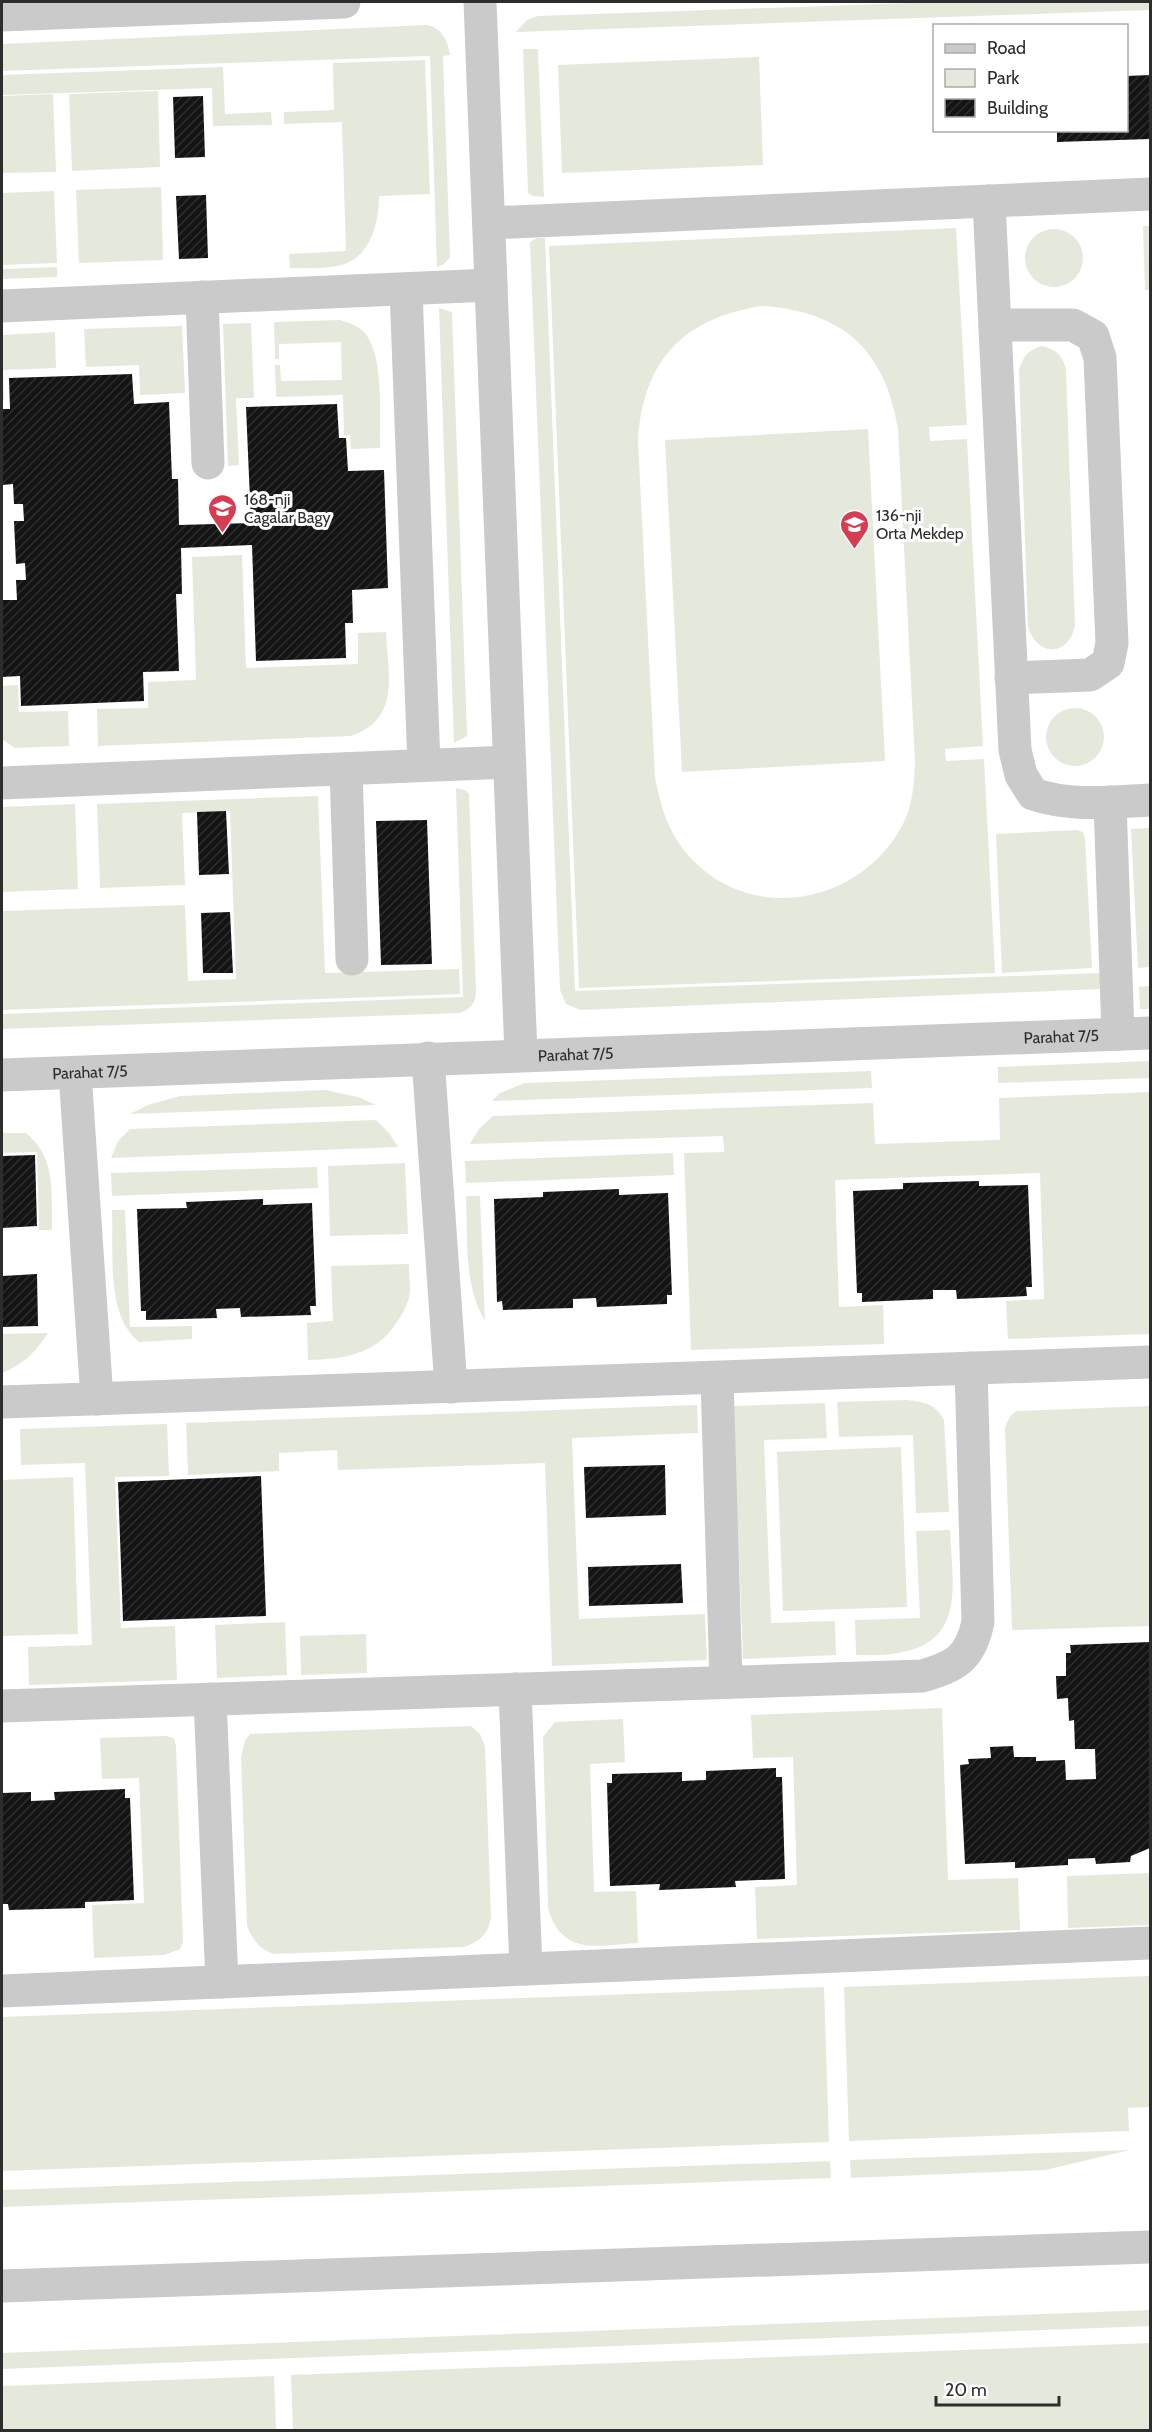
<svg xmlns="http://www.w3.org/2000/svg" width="1152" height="2432" viewBox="0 0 1152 2432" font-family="Cabin,sans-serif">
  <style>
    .green { fill: #e4e9dc; fill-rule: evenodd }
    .building { fill: url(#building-hatch) }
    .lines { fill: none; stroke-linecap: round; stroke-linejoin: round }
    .minor { stroke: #cacaca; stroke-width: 33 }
    .labels { text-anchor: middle; stroke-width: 6; stroke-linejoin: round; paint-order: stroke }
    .poi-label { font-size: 16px; fill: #2d2d2d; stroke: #fff; text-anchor: start }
    .street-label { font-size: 16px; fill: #2d2d2d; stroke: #fff }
  </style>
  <defs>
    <pattern id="building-hatch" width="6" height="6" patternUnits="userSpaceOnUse" patternTransform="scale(1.5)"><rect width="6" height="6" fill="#141414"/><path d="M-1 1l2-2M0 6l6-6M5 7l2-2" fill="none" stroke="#2e2e2e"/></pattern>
  </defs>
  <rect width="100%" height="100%" fill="#fff"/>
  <path class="green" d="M937,2H1150V10L516,32L527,20L538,16Z
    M427,25C442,28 448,41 450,55L443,56L450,257L444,264L437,267L430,56L2,71V44Z
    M523,49H538L544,197L533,196L528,193Z
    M759,57L763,165L562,173L558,65Z
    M425,60L430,194L379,196C379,224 370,260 337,266C322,269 305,268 290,268L289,254L346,251L342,122L284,124V112L334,110L333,63Z
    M223,67L225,114L271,112L272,125L213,126L212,88L2,95V75Z
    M158,91L160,167L72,171L69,94Z
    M53,94L56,172L2,173V96Z
    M161,187L163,260L79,263L76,190Z
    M54,191L57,263L2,265V193Z
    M1143,226H1150V290H1145Z
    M956,228L967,425L929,427L930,441L967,439L983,746L945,749L946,761L984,759L995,973L579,988L549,246ZM761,306C842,311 885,349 898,429L915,762C914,782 913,802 905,820C865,904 751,927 688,855C668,832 660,805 655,776L638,441C643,361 682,319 761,306Z
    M1025 258a29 29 0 1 1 58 0a29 29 0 1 1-58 0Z
    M537,238H545L575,991L1100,973V989L580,1010L566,1004L560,990L530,242Z
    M57,267V277L2,279V269Z
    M439,308L452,312L467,736L454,743Z
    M340,320C349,323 359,326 365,333C385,359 379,417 380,448L351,449L350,435H344L343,395L276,397L275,365H280L281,381L342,380L341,342L279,344V359H275L274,322Z
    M251,323L254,398H236L239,465L228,466L223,324Z
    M182,326L185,393L140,395L139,365L86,367L84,329Z
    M55,332L56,368L3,370L4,399L2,400V335Z
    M1042,346C1057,350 1062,355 1066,369L1075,626C1068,657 1037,657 1028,627L1019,370C1023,356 1028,350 1042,346Z
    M868,429L885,761L682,772L665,440Z
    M242,555L246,668L358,664V633L386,632C388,674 401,719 351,736L98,746L97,709L148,708V682L196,680L192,557Z
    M18,685L19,712L68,711L69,746L15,748L2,739V686Z
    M1046 737a29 29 0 1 1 58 0a29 29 0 1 1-58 0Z
    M456,788L465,790L469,794L476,994C475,1004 470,1009 460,1013L2,1029V1014L463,997Z
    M318,796L325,973L459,969L460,994L2,1010V911L185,905L188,981L236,979L230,811L182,813L185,885L100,888L97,804Z
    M75,804L78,889L2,892V807Z
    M1150,828V967L1138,968L1131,829Z
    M1076,830L1083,832L1085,838L1092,968L1002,973L996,834Z
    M1150,986V1009H1140L1139,987Z
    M1150,1061V1078L998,1083V1067Z
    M871,1071L872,1088L492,1101L500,1093L525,1083Z
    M325,1090L358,1097L376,1105L130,1114L148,1105L180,1096Z
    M1150,1092V1334L1008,1339L1006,1301L1044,1299L1040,1173L835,1180L839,1307L883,1305L884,1344L691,1350L684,1153L724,1152L723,1136L470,1144L479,1129L493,1116L873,1103L875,1144L1000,1140L999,1098Z
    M376,1120L389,1133L398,1147L111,1158L118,1141L130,1129Z
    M2,1133H26C57,1159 51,1192 52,1230H39L37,1152L2,1153Z
    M673,1153L674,1175L466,1183L465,1161Z
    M405,1163L408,1234L330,1236L328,1166Z
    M317,1167L318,1188L112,1196L111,1173Z
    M466,1196H480L485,1321C463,1284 468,1238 466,1196Z
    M112,1210H125L130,1327L192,1326V1339L139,1342C105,1314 114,1251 112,1210Z
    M409,1264C409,1273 410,1283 410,1292C409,1302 403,1313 397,1322C376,1355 344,1359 308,1360L307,1323L333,1321L331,1266Z
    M48,1333C37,1351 21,1366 2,1373V1334Z
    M907,1400C924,1402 936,1404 944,1420L949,1512L916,1513L913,1435L839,1437L837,1402Z
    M825,1403L827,1438L764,1440L771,1623L835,1621L836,1655L743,1659L733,1406Z
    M697,1405L698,1433L572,1438L579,1619L705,1614L707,1660L552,1666L545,1463L338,1470L337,1450L279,1453V1471L188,1475L186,1423Z
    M1150,1406V1626L1012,1630L1005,1429C1007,1421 1010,1415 1017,1411Z
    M167,1424L169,1476L115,1477L121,1628L175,1626L177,1680L29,1685L28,1647L92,1645L85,1463L21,1465L20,1429Z
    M901,1447L907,1607L783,1611L777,1452Z
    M73,1477L78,1634L2,1636V1480Z
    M950,1530C952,1583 967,1642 898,1653C884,1656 870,1655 856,1655L855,1620L920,1618L916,1531Z
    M285,1622L287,1675L217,1678L215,1625Z
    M366,1634L367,1673L301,1675L300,1636Z
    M942,1708L948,1880L1018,1878L1020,1930L757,1939L755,1887L797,1885L793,1757L753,1758L751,1715Z
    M623,1719L625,1762L590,1764L594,1892L636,1891L638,1943C598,1945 562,1957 548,1908L543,1737L555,1722Z
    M471,1726L480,1734L485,1746L491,1916C489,1933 481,1941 464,1947L274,1954C260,1950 253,1940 247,1926L241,1758L245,1740L250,1734Z
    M166,1736L174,1738L176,1746L183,1942L180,1949L164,1955L94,1958L92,1905L144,1903L139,1778L102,1779L100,1738Z
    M1150,1873V1925L1068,1928L1067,1876Z
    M1150,1976V2107L1128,2108L1129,2131L849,2141L844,1987Z
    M824,1987L829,2142L2,2171V2017Z
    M1130,2150L1045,2170L851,2178L850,2160Z
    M830,2161L831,2178L2,2207V2190Z
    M1150,2310V2326L2,2369V2353Z
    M1150,2343V2430H293L291,2375Z
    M274,2376L276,2430H2V2386Z"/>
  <path class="building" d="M1150,75V139L1057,142V130H1126V76Z
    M203,96L205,157L175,158L173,97Z
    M206,195L208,258L179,259L176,196Z
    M132,374L134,404L169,402L172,479H178L179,525L251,523L246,407L337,404L339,438H346L348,471L384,470L388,588L352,590L353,623H345L346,658L256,661L252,545L181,548L182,594H176L179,671L143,672L144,701L21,706L20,676L2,677V600H17L16,580H26L25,563L16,564L14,521H24L23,504H14L13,484L2,485V409H10L9,378Z
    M226,811L229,874L199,875L197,812Z
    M427,820L432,964L381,965L376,821Z
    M230,912L233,973H203L201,913Z
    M35,1155L37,1226L2,1228V1156Z
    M979,1181V1186L1028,1185L1032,1287H1026L1027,1296L957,1299L956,1290H933V1299L862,1302V1293H857L853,1191L903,1189V1183Z
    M619,1189V1195L668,1193L672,1295H667V1304L597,1307L596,1298L573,1299V1308L503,1310L502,1301L497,1302L494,1199L543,1197V1192Z
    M263,1199V1205L312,1203L316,1306H310L311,1315L241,1317L240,1308L216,1309L217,1318L146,1320V1311H141L137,1209L187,1208L186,1202Z
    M37,1274L38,1326L2,1327V1276Z
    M665,1465L666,1515L586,1518L584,1467Z
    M261,1476L266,1616L123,1621L118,1482Z
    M681,1564L683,1603L589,1606L588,1567Z
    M1150,1642V1848L1131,1856L1130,1862L1096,1864L1095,1858L1068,1859V1865L1015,1868V1862L965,1864L960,1765L969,1764L968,1759L991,1758L990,1747L1013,1746L1014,1757H1036V1761L1065,1760L1066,1780L1096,1779L1095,1749H1075L1074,1720L1069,1721L1068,1698L1057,1699L1056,1676H1066V1653H1071L1070,1645Z
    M776,1768V1777H782L785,1879L735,1881L736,1887L659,1890L660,1884L610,1886L607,1783H612V1774L682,1772V1781L706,1780V1771Z
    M125,1789V1798H130L134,1900L85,1902V1908L9,1910L8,1904H2V1793L31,1792V1801L55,1800L54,1792Z"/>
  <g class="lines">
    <g class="minor">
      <path d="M480,2L521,1055"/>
      <path d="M2,15L344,2"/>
      <path d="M989,201L1015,750L1021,775L1033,794C1071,807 1110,802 1150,800"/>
      <path d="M489,223L1150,194"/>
      <path d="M406,289L424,765"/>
      <path d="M202,297L208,463"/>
      <path d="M2,306L491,285"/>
      <path d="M995,325H1073L1093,336L1100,358L1112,643L1108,663L1090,675L1011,678"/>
      <path d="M346,769L352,959"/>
      <path d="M2,783L509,762"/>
      <path d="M1110,802L1118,1034"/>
      <path d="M428,1058L451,1387"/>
      <path d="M75,1073L97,1399"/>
      <path id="s1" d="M2,1075L1150,1033"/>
      <path d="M717,1378L726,1682"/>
      <path d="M2,1402L1150,1362"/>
      <path d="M515,1689L526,1969"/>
      <path d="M210,1699L222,1982"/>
      <path d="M2,1706L922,1676C956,1666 970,1659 978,1622L971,1368"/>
      <path d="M2,1991L1150,1943"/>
      <path d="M2,2286L1150,2247"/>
    </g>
  </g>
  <defs>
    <symbol id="school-pin" viewBox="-11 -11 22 30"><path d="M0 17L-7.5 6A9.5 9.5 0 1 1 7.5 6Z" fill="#d63d52" stroke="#fff"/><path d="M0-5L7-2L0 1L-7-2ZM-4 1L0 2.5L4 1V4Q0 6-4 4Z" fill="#fff"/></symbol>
  </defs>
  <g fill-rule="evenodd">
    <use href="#school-pin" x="206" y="492" width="33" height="45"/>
    <use href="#school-pin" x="838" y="508" width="33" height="45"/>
  </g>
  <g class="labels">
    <g class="poi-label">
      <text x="244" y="505">168-nji<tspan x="244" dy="18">Cagalar Bagy</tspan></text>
      <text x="876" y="521">136-nji<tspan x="876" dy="18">Orta Mekdep</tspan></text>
    </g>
    <g class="street-label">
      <text dy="6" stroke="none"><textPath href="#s1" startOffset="1060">Parahat 7/5</textPath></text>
      <text dy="6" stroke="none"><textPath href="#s1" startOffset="574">Parahat 7/5</textPath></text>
      <text dy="6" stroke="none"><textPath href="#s1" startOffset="88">Parahat 7/5</textPath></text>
    </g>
  </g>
  <rect width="1152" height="2432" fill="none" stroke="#2d2d2d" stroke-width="6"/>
  <rect x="933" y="24" width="195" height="108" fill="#ffffff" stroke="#ababab" stroke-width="1.5"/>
  <rect x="945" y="44" width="30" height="9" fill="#cacaca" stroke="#ababab" stroke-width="1.5"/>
  <text x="987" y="54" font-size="18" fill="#2d2d2d">Road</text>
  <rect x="945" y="69" width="30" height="18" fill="#e4e9dc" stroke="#ababab" stroke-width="1.5"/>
  <text x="987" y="84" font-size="18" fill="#2d2d2d">Park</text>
  <rect x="945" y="99" width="30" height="18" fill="url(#building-hatch)" stroke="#ababab" stroke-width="1.5"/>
  <text x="987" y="114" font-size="18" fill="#2d2d2d">Building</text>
  <path d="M936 2396v9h123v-9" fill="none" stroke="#2d2d2d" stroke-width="3"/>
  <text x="945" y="2396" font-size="18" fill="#2d2d2d" stroke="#ffffff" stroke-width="4.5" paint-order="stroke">20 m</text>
</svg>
